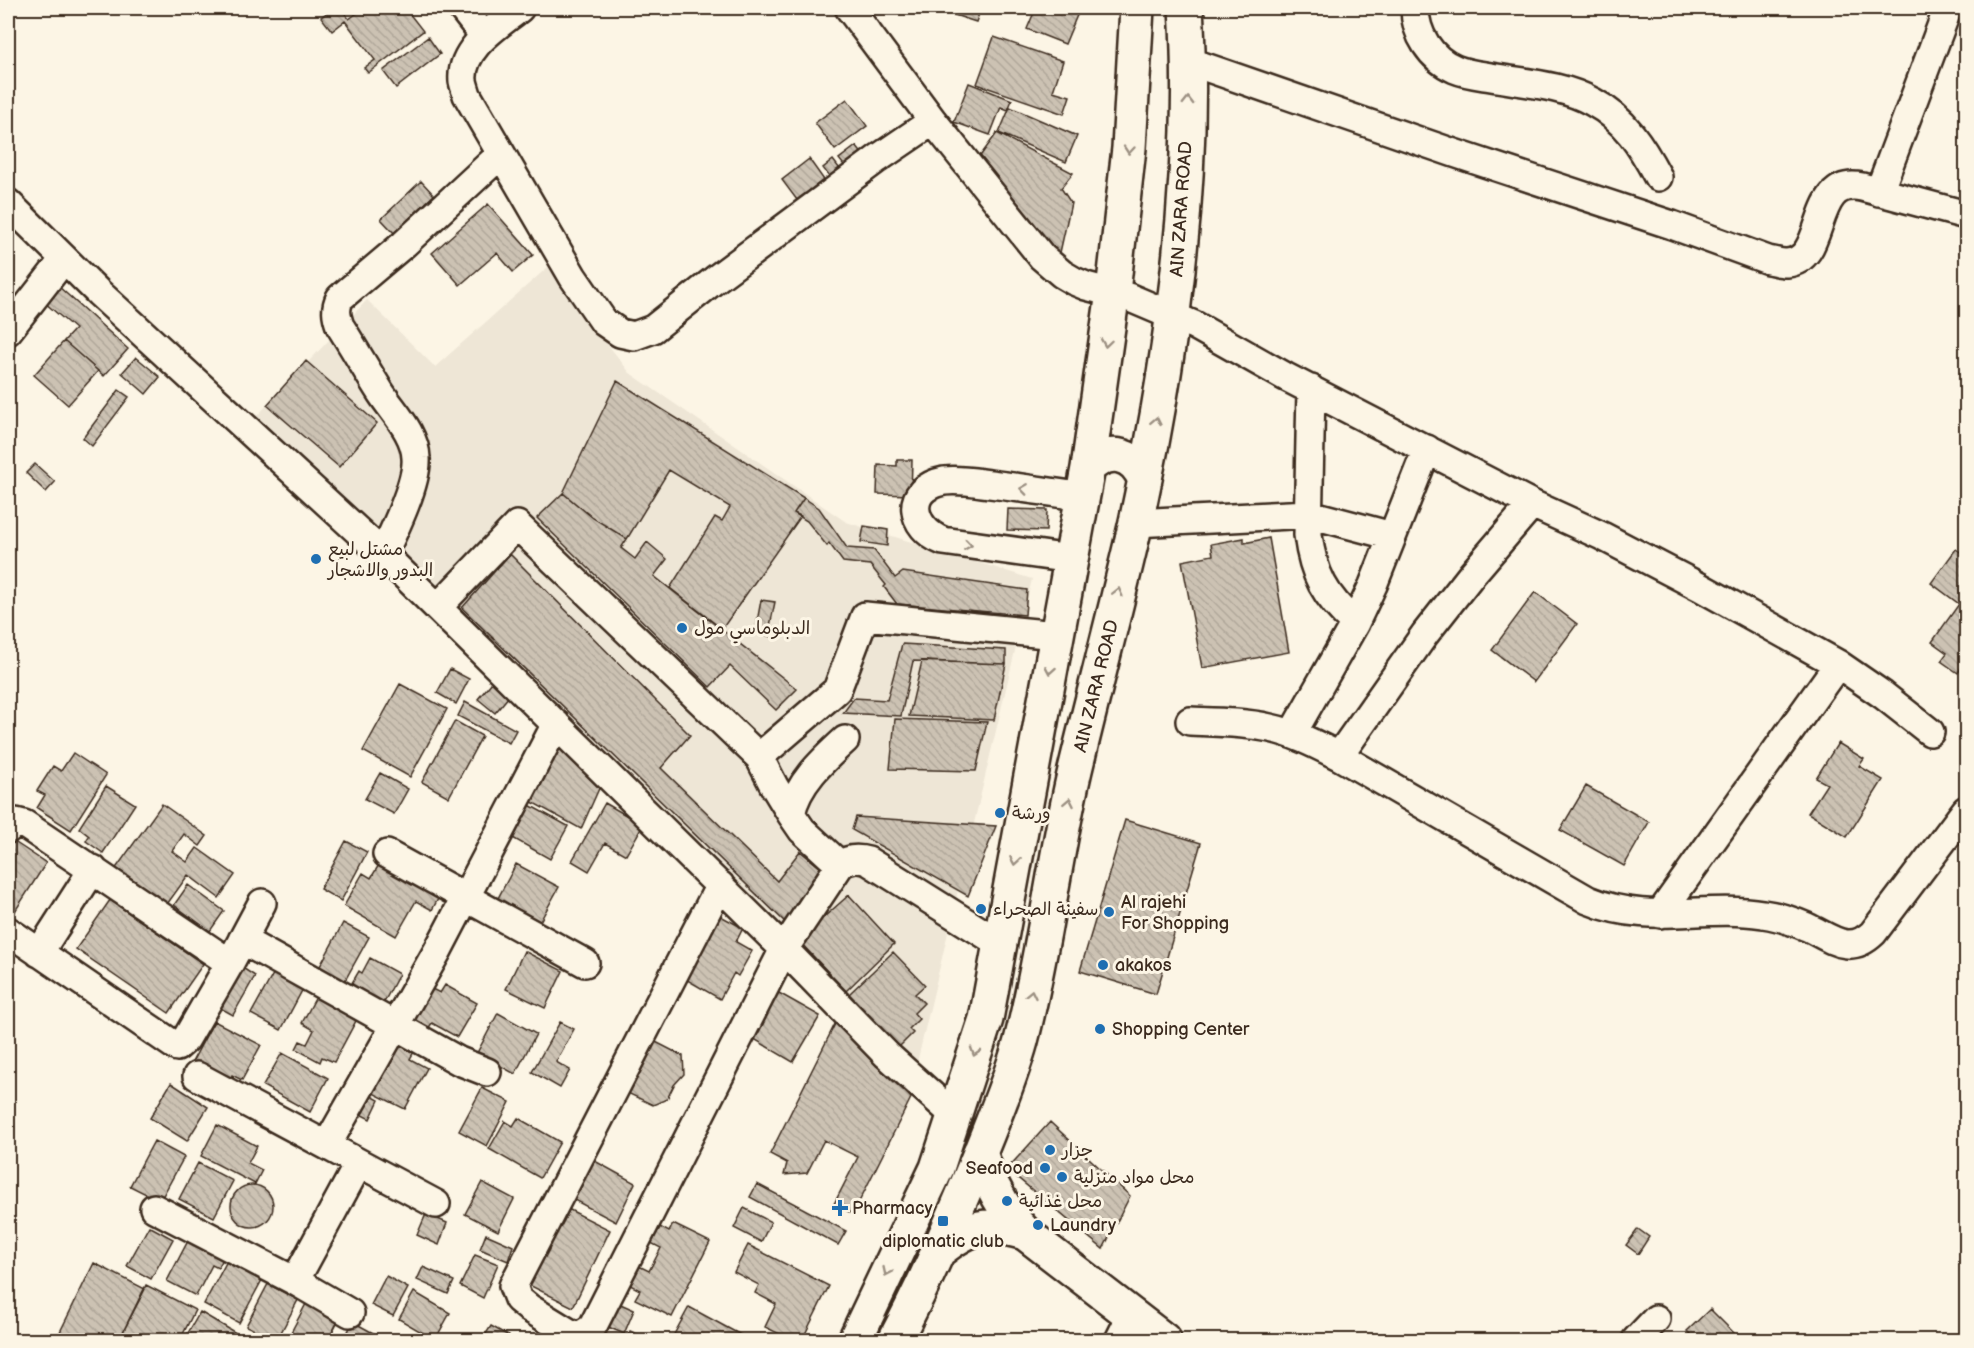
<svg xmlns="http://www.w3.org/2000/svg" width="1974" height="1348" viewBox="0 0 1974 1348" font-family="'Balsamiq Sans','Playpen Sans Arabic',sans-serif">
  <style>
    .built { fill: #eee6d6 }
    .building { fill: url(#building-back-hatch); stroke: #3b2a1e; stroke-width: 1.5 }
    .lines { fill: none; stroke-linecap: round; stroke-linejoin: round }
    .minor-casing { stroke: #3b2a1e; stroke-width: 32 }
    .major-casing { stroke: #3b2a1e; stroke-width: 38 }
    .minor { stroke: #fcf5e5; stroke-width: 27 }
    .major { stroke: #fcf5e5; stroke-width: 33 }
    .oneway { stroke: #9c9082 }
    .poi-dot { fill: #1f6fb2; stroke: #fcf5e5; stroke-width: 2 }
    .labels { text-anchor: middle; stroke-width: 6; stroke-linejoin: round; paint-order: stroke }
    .street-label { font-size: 18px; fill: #3b2a1e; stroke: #fcf5e5 }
    .poi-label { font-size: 18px; fill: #3b2a1e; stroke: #fcf5e5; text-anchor: start }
  </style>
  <defs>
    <pattern id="building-back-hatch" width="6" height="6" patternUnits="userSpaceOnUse" patternTransform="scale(1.5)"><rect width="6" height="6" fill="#ccc2b3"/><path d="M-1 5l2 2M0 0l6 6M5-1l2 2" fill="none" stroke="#b0a79a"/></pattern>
  </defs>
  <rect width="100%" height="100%" fill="#fcf5e5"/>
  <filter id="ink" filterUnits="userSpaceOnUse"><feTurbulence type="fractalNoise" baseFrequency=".0167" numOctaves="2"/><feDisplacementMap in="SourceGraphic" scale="12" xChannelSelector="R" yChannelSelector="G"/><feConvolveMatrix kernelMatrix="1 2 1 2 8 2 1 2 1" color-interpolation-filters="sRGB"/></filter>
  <g filter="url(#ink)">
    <path class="built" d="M548,267L630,373L846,522L1032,579L917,1063L255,418L367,300L435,367Z"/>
    <path class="building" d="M334,8H341L349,19L364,8H405L423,31L368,73L364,68L375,60L345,21L332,31L321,17Z
      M940,8H981L976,22L939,10Z
      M1044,8H1080L1065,44L1027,29L1035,10L1042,13Z
      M428,37L440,54L396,88L383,71Z
      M994,37L1063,61L1053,91L1070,96L1064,114L977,84Z
      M969,83L1012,100L1008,110L1001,107L990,135L954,122Z
      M847,99L867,126L835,150L815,123Z
      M1010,107L1077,136L1066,162L999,133Z
      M997,133L1073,173L1061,188L1071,203L1059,257L978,159Z
      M856,146L864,156L847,169L839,159Z
      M809,159L824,180L797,200L782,180Z
      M833,160L843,173L833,181L823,168Z
      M421,181L434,195L394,233L381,219Z
      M488,204L533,255L513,272L497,253L460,285L432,253Z
      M58,286L128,349L104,376L64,341L75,329L44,302Z
      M64,341L98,371L68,405L34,375Z
      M136,357L160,377L146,394L122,373Z
      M306,361L377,423L339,467L267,405Z
      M617,381L804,498L794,513L801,516L722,629L670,588L715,517L722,521L730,507L669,470L627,539L593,518L563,493Z
      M119,390L129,397L92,446L83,438Z
      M897,460H912L911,495L877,494L878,465L897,466Z
      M35,464L55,482L46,492L26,473Z
      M563,493L593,518L627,539L621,548L635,559L647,542L667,559L654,576L797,689L776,710L730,666L710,687L537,518Z
      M804,498L819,508L847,548L874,550L895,578L903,572L1027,590L1025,615L897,604L884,587L886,585L870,565L843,562L829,543L827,546L807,521L794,513Z
      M1008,509L1047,510L1046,531L1007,530Z
      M864,526L888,530L887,546L861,542Z
      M1244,538V543L1269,538L1289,652L1202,668L1182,561L1213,555L1211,544Z
      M1956,549L1966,556V672L1961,668L1958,673L1941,661L1947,653L1932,642L1959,604L1931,583Z
      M510,554L690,735L661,768L777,881L800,851L822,869L785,922L462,608Z
      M1535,592L1577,624L1534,682L1492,650Z
      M761,600L775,602L770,626L781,628L779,638L755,633Z
      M902,644L1006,650V664L913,661L901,716L843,713L854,698L887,700Z
      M922,661L1006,664L994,720L909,716Z
      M450,669L469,679L456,704L437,693Z
      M492,682L509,696L495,713L478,699Z
      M400,684L447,709L410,777L363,751Z
      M465,702L516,730L509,743L458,716Z
      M895,719L987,722L976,771L890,769Z
      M455,721L482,736L449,797L422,782Z
      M551,739L601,784L581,829L521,796Z
      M1838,743L1864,759L1859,766L1883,780L1847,837L1808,813L1827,784L1816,778Z
      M73,753L106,775L71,830L37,808L45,795L37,791L53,766L61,771Z
      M380,773L408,789L394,814L365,799Z
      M106,786L135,804L103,853L86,841L89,836L79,828Z
      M1586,786L1649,822L1624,866L1560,830Z
      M520,800L568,826L550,859L502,832Z
      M605,803L643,825L626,855L605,843L589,871L572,861Z
      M162,804L207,836L200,846L184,834L172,851L187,862L197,848L235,875L219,898L188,875L165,907L114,871Z
      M856,817L996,826L968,896L852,830Z
      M1125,820L1201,843L1156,994L1080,971Z
      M13,841L46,863L12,916L8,913V849Z
      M346,841L367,852L341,901L320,889Z
      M380,863L439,897L432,910L416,901L396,936L344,906L363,873L371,878Z
      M516,864L559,887L538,925L496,902Z
      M188,885L224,911L210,931L174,905Z
      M849,895L894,944L846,991L798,940Z
      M110,900L203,964L169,1013L76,949Z
      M717,914L743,928L736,942L752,951L738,976L734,973L720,999L682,977Z
      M343,923L369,937L343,984L318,970Z
      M524,951L563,971L545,1008L506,989Z
      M893,952L925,985L915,994L924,1003L914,1013L919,1019L909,1029L913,1033L899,1047L849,994Z
      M370,958L399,974L382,1006L349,988L359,971L362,973Z
      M238,965L255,976L233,1015L215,1005Z
      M277,967L306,983L281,1030L251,1014Z
      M445,985L477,1003L457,1037L432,1023L428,1029L412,1019L430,988L440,993Z
      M770,988L820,1016L793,1062L744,1033Z
      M317,995L358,1017L334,1062L322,1057L320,1062L296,1049L300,1041L307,1044L314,1030L302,1023Z
      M498,1013L536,1034L515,1074L477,1053Z
      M837,1020L911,1098L853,1214L834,1204L858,1157L824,1140L807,1173L784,1175L787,1163L770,1154Z
      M214,1021L261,1045L242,1080L232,1075L228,1084L191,1064Z
      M560,1022L574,1029L556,1062L570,1070L560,1088L532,1072Z
      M395,1037L416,1048L410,1059L427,1068L405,1109L367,1090Z
      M646,1037L683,1056L684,1074L674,1085L667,1099L653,1105L621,1090Z
      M282,1053L328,1078L310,1112L263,1086Z
      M171,1083L208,1107L187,1141L150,1118Z
      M482,1088L510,1102L487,1146L459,1131Z
      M362,1091L379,1100L370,1119L352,1110Z
      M518,1118L560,1142L540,1178L489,1149L505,1121L513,1126Z
      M1050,1122L1130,1196L1103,1249L1007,1169Z
      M217,1125L257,1146L248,1163L262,1170L255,1184L201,1156Z
      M154,1141L184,1157L160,1201L130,1186Z
      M593,1160L635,1183L616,1222L574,1200Z
      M198,1163L233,1181L214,1217L179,1199Z
      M482,1182L514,1199L498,1231L465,1214Z
      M757,1184L846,1231L838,1245L750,1197Z
      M231 1206a21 21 0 1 1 42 0a21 21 0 1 1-42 0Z
      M560,1205L610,1230L573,1307L523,1282Z
      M744,1208L771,1222L761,1242L734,1228Z
      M426,1214L447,1223L439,1245L417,1235Z
      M673,1224L710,1242L672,1317L635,1299L640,1290L630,1285L639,1266L649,1271L661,1248L651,1243L660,1227L669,1232Z
      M149,1226L173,1239L151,1279L127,1266Z
      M1638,1229L1649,1237L1638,1254L1626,1245Z
      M486,1234L513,1246L508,1261L480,1249Z
      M189,1239L224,1257L218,1268L212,1265L196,1296L167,1281Z
      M748,1245L829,1286L802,1340H792L765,1327L776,1304L755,1293L759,1285L734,1272Z
      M475,1255L498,1264L483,1298L460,1286Z
      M228,1259L263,1278L239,1323L204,1304Z
      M94,1263L145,1289L119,1340H56Z
      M423,1267L454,1281L448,1294L417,1280Z
      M386,1276L408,1288L393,1316L371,1305Z
      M268,1284L298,1300L277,1340L246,1326Z
      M146,1285L195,1310L180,1340H119Z
      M414,1292L450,1313L435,1340L399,1319Z
      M307,1302L339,1319L328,1340H287Z
      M616,1302L634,1310L624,1334L606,1326Z
      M689,1307L750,1340H671Z
      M1710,1309L1741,1340H1696L1687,1331Z
      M200,1312L246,1339L245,1340H184Z
      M353,1322L386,1340H348L344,1339Z
      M491,1326L516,1340H482Z
      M630,1331L651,1340H626Z"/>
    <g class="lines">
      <defs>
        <path id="minor" d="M462,8L484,36
          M520,8C498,26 460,48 463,81C464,86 466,91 467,95L573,277L604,322L620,333L634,336L653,329L717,278L877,159L933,121
          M849,8L933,121L1042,257L1062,274L1074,281L1086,286L1128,297L1194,325L1286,377L1532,504L1602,536L1700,587L1838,664L1883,695L1930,732
          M1415,8C1415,34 1431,59 1455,69C1467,74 1479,75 1491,77C1525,83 1563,85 1593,102C1625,119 1642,147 1658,177
          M1188,61L1454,153L1672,225L1768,260C1774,261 1780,263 1787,263C1829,260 1809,176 1862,187L1966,215
          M1879,192L1948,8
          M8,203L99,293L383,554L784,949L887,1055L954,1115
          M8,331L64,259
          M1311,389L1308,535C1313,574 1325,597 1355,623
          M1135,523L1309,514L1392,536
          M383,554C394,531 418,482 416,458C415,433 394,413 381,393C367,371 354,348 340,326C336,315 335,308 340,298L404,244L501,154
          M1071,559L943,541C910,528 903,489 944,481C959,479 975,482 990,484C1021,488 1052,492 1082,497
          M438,607L517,525L759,757L837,690L865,616L1056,635
          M1190,721C1216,722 1243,722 1270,728C1294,733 1317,745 1339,756L1588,900C1650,926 1701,904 1763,914C1778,916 1793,921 1807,927C1831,938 1849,956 1873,933L1966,810
          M1292,734L1355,623L1373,585L1427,449
          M1339,756L1425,634L1473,573L1532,504
          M759,757L774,786L791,814
          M8,829L16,822L24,824L230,963
          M387,854L585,963
          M840,865L802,830L791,814C797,784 823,760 845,740
          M720,885L513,1286L518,1299L529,1308L573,1335L584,1333L592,1328L784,949L840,865C849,858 858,858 868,861L999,943
          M1660,914L1838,664
          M8,931L177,1047L186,1039L230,963L262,903
          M242,940L459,1061L487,1072
          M39,953L93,869
          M197,1076L436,1204
          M327,1145L438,950L556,724
          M154,1208L295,1281L350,1313
          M295,1281L359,1163
          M1119,1340L1132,1314
          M1636,1340L1656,1319"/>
        <path id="major" d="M1088,468C1108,448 1132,452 1144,478
          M980,1152C989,1183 1002,1209 1025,1233L1164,1340
          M940,1250C971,1225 987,1222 1025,1233
          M855,1340L937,1168L986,1019L1088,468L1113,292L1129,148L1137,8
          M895,1340C926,1281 953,1220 978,1158C993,1120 1010,1081 1021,1041C1044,952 1054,860 1075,770C1095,687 1117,605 1136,522C1172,356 1197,177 1186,8"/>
      </defs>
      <use href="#minor" class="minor-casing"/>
      <use href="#major" class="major-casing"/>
      <use href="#minor" class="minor"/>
      <use href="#major" class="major"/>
    </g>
    <defs><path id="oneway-chevron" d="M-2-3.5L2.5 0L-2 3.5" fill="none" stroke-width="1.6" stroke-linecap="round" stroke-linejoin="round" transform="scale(1.5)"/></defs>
    <g class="oneway">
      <use href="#oneway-chevron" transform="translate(1188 101) rotate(-89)"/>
      <use href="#oneway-chevron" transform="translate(1129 150) rotate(95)"/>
      <use href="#oneway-chevron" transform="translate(1106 343) rotate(98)"/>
      <use href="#oneway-chevron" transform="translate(1156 421) rotate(-79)"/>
      <use href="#oneway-chevron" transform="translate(1024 489) rotate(-172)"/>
      <use href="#oneway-chevron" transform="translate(968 545) rotate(8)"/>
      <use href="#oneway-chevron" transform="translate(1118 592) rotate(-76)"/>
      <use href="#oneway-chevron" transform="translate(1050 670) rotate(100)"/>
      <use href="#oneway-chevron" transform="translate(1069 802) rotate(-79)"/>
      <use href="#oneway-chevron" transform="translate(1015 861) rotate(100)"/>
      <use href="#oneway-chevron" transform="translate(1031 994) rotate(-78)"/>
      <use href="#oneway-chevron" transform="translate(975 1052) rotate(108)"/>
      <use href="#oneway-chevron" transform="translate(887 1272) rotate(115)"/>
    </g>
  </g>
  <g class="poi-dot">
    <circle cx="316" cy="559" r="6"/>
    <circle cx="682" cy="628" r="6"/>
    <circle cx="1000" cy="813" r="6"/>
    <circle cx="981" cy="909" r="6"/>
    <circle cx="1109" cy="912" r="6"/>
    <circle cx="1103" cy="965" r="6"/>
    <circle cx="1100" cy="1029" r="6"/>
    <circle cx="1050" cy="1150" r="6"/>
    <circle cx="1045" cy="1168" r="6"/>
    <circle cx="1062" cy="1177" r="6"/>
    <circle cx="1007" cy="1201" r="6"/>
    <path d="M837 1199h6v6h6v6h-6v6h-6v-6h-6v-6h6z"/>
    <rect x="937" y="1215" width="12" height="12" rx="3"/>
    <circle cx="1038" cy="1225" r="6"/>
  </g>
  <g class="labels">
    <g class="street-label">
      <text transform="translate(1181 209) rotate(-86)" y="6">AIN ZARA ROAD</text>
      <text transform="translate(1096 686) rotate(-76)" y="6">AIN ZARA ROAD</text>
    </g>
    <g class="poi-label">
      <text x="328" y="555">مشتل لبيع<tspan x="328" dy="21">البدور والاشجار</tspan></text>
      <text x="694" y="634">الدبلوماسي مول</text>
      <text x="1012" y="819">ورشة</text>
      <text x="1121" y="908">Al rajehi<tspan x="1121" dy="21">For Shopping</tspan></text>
      <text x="993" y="915">سفينة الصحراء</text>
      <text x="1115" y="971">akakos</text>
      <text x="1112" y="1035">Shopping Center</text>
      <text x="1062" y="1156">جزار</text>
      <text x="1033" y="1174" text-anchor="end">Seafood</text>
      <text x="1074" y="1183">محل مواد منزلية</text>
      <text x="1019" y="1207">محل غذائية</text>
      <text x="852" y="1214">Pharmacy</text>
      <text x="1050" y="1231">Laundry</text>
      <text x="943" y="1247" text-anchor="middle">diplomatic club</text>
    </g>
  </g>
  <rect width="1974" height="1348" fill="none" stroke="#fcf5e5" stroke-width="30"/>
  <rect x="15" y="15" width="1944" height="1318" fill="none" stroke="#3b2a1e" stroke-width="2" filter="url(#ink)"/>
</svg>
